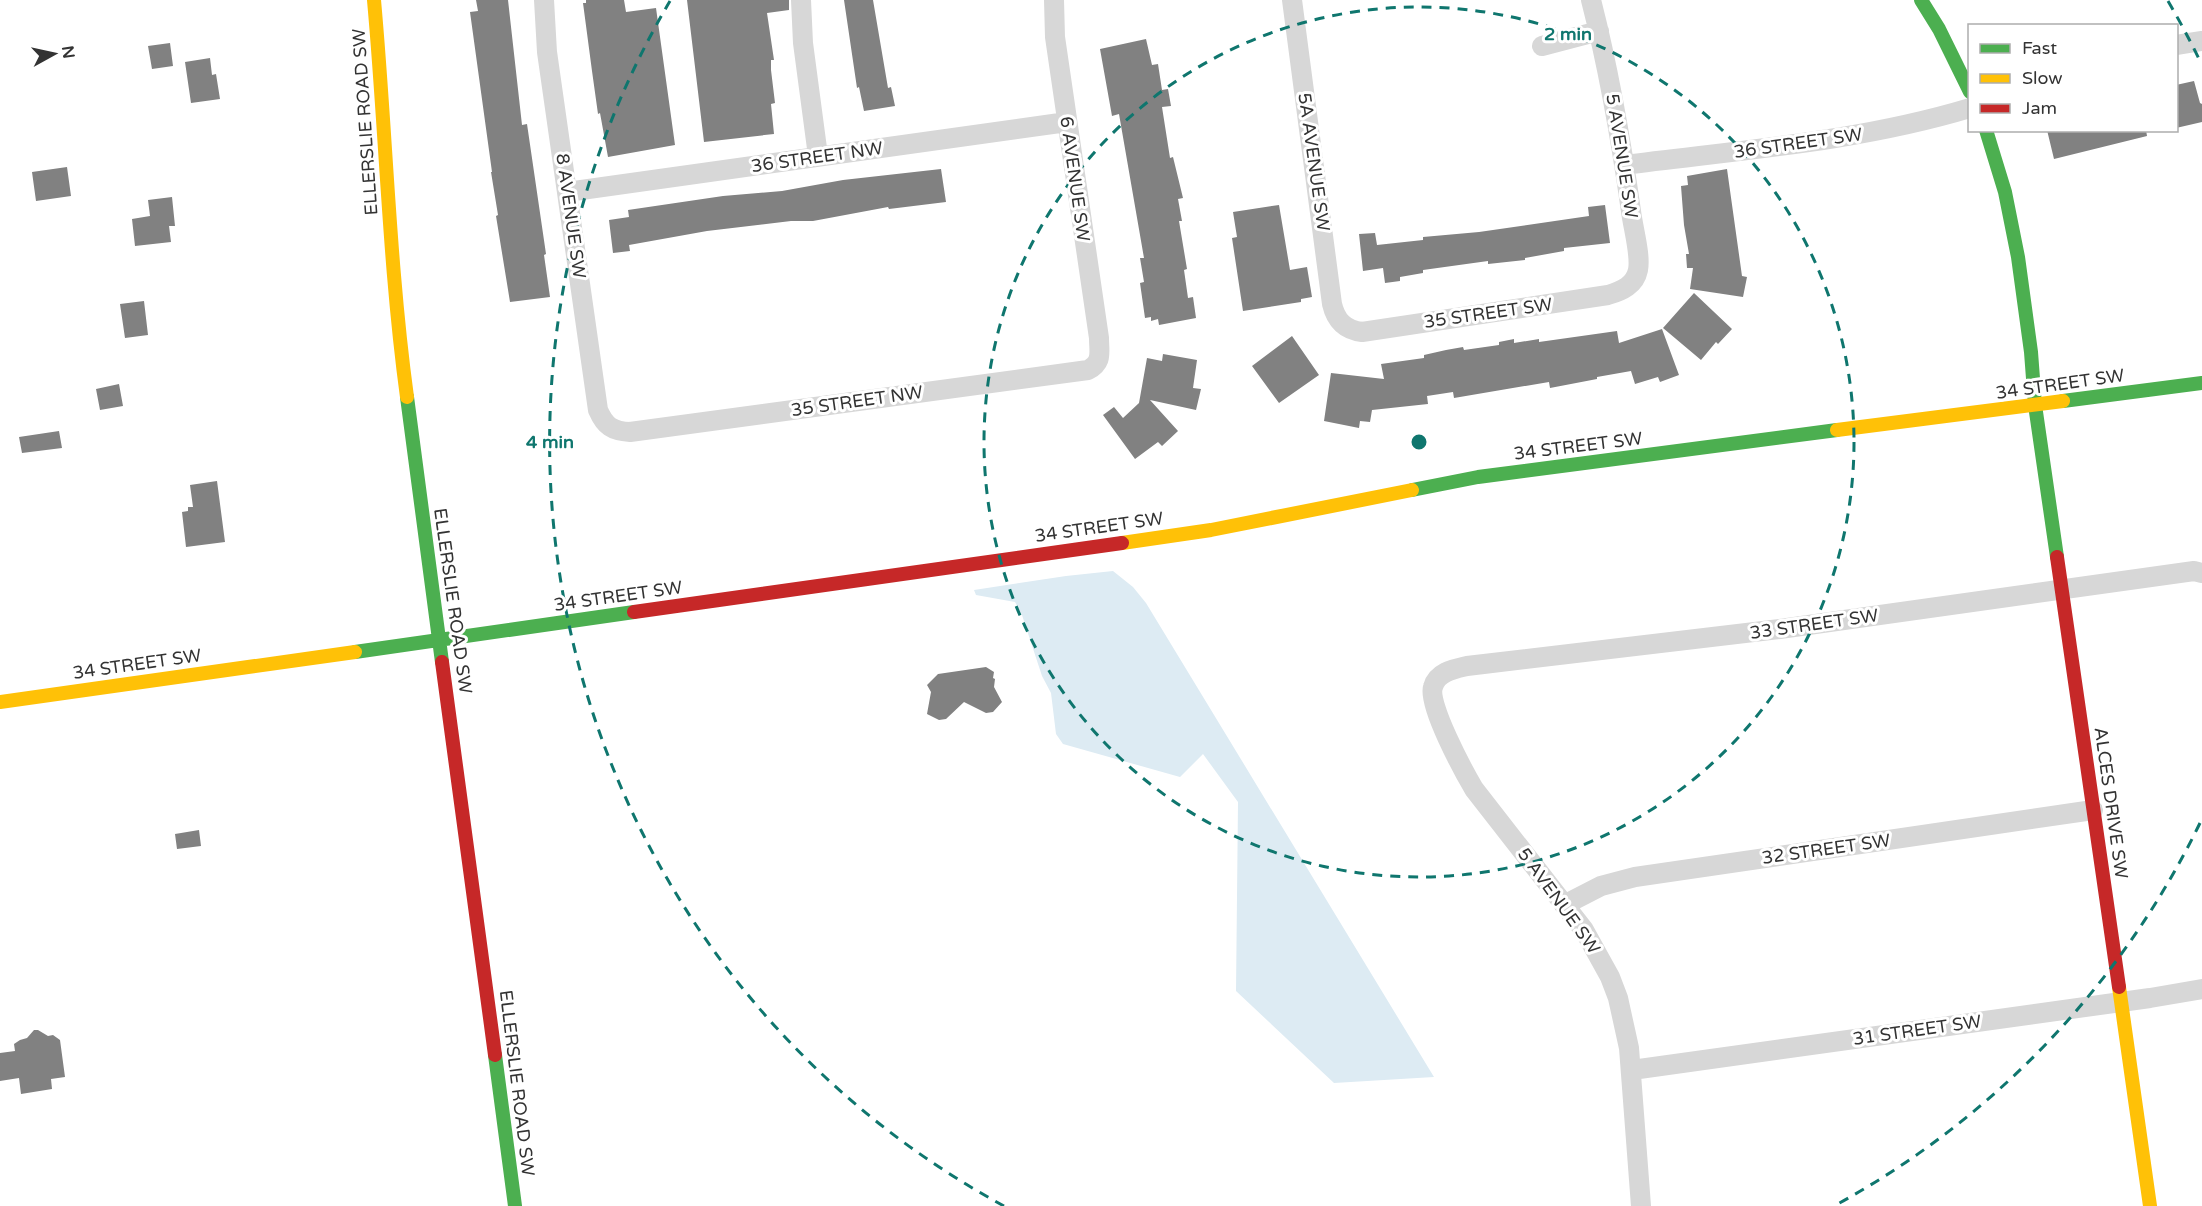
<svg xmlns="http://www.w3.org/2000/svg" width="2202" height="1206" viewBox="0 0 2202 1206" font-family="'Varela Round',sans-serif">
  <style>
    .water { fill: #ddebf3 }
    .building { fill: #818181 }
    .lines { fill: none; stroke-linecap: round; stroke-linejoin: round }
    .street { stroke: #d7d7d7; stroke-width: 20 }
    .fast { stroke: #4caf50; stroke-width: 14 }
    .slow { stroke: #ffc107; stroke-width: 14 }
    .jam { stroke: #c62828; stroke-width: 14 }
    .ring { fill: none; stroke: #0f766e; stroke-width: 3; stroke-dasharray: 10 8 }
    .labels { text-anchor: middle; stroke-width: 6; stroke-linejoin: round; paint-order: stroke }
    .street-label { font-size: 18px; fill: #333; stroke: #fff }
    .centre { fill: #0f766e; stroke: #fff; stroke-width: 3 }
    .ring-label { font-size: 18px; text-anchor: middle; font-weight: bold; fill: #0f766e; stroke: #fff; stroke-width: 6; stroke-linejoin: round; paint-order: stroke }
  </style>
  <rect width="100%" height="100%" fill="#fff"/>
  <path class="water" d="M1113,571L1133,587L1146,603L1434,1077L1334,1083L1236,991L1238,802L1203,754L1180,777L1063,744L1056,734L1051,693L1042,676L1022,615L1015,602L976,595L974,590L1066,576Z"/>
  <path class="building" d="M476,0H508L522,125L527,124L546,254L544,255L550,297L510,302L496,216L498,215L491,172H492L470,12L478,11Z
    M586,0H624L626,12L656,8L675,145L608,157L600,113L598,114L592,71L583,3H586Z
    M687,0H789V10L767,13L774,60H771V70L775,103L771,104L774,134L704,142Z
    M844,0H873L888,88L891,87L895,106L864,111L859,87L857,88Z
    M1146,39L1152,65L1158,64L1162,90L1168,89L1171,106L1162,107L1170,158L1173,157L1183,198L1178,199L1182,221H1179L1187,269L1184,270L1188,298L1193,297L1196,318L1159,325L1158,319L1151,321V317L1145,318L1140,283L1144,282L1140,258H1144L1119,114L1112,116L1100,49Z
    M170,43L173,66L152,69L148,46Z
    M210,58L212,75L216,74L220,99L191,103L185,62Z
    M2194,81L2200,103L2202,104V122L2176,128V85Z
    M2047,130H2146L2147,136L2054,159Z
    M67,167L71,196L36,201L32,172Z
    M941,169L946,202L889,209L888,207L813,221H791L707,231L629,245L630,251L613,253L609,220L629,217L628,210L723,196L782,191L843,180Z
    M1727,169L1742,276L1747,277L1743,297L1690,289L1693,268H1687L1686,254H1689L1684,225L1681,186L1688,185L1687,176Z
    M172,197L175,226H169L171,242L135,246L132,219L150,216L148,200Z
    M1279,205L1290,270L1307,267L1312,297L1301,299V302L1243,311L1232,238L1237,237L1233,212Z
    M1605,205L1610,243L1564,248V251L1525,258V260L1488,264V261L1423,270V273L1400,277V281L1385,283L1383,268L1363,271L1359,234L1375,233L1377,245L1423,240V237L1479,232L1589,216L1588,207Z
    M1694,293L1732,329L1718,344L1716,342L1701,360L1663,328Z
    M144,301L148,335L125,338L120,304Z
    M1662,329L1679,375L1660,382L1658,377L1635,384L1631,371L1597,377V379L1550,388L1549,382L1454,398L1453,392L1427,396L1428,404L1372,410L1370,422L1360,421L1359,428L1324,421L1331,373L1384,379L1381,364L1424,358V355L1446,350L1463,347L1464,350L1499,345V342L1514,339V343L1539,339V342L1617,331L1619,343Z
    M1292,336L1319,375L1279,403L1252,366Z
    M1163,354L1197,360L1193,388L1201,389L1196,410L1150,400L1178,431L1162,446L1158,442L1135,459L1103,415L1114,407L1123,418L1139,403L1147,358L1162,361Z
    M119,384L123,406L100,410L96,389Z
    M59,431L62,448L22,453L19,437Z
    M217,481L225,542L186,547L182,512L188,511V507H193L190,485Z
    M986,667L994,672L993,678L995,679L994,687L1002,702L993,712L986,713L964,702L946,719L939,720L927,714L931,692L927,685L938,674Z
    M199,830L201,846L177,849L175,834Z
    M34,1030H38L48,1036L53,1035L60,1040L65,1077L51,1079L52,1089L21,1094L19,1078L0,1081V1053L15,1051L14,1044L20,1040L27,1038Z"/>
  <g class="lines">
    <path class="street" d="M544,0L547,52L598,410C605,426 612,431 630,432L1088,370C1103,362 1099,353 1099,338L1055,37L1054,0
      M801,0L803,43L818,156
      M1292,0L1332,304C1336,321 1345,330 1362,332L1608,295C1622,291 1635,285 1638,270C1641,255 1633,228 1631,211C1621,140 1609,70 1591,0
      M2176,45L2202,41
      M1542,46L1599,31
      M1624,165C1740,150 1857,142 1970,108
      M567,192L1067,122
      M1564,905L1601,886L1635,877L2093,810
      M1632,1070L2150,998L2202,989
      M1641,1206L1629,1048L1618,998L1610,977L1584,930L1474,789C1464,772 1427,704 1433,687C1437,672 1454,669 1467,666L1780,629L2194,571L2202,573"/>
    <path class="fast" d="M1921,0L1939,29L1970,92
      M1986,130L2005,192L2018,257L2031,352L2035,405L2057,557
      M407,397L442,662
      M2063,401L2202,383
      M1412,490L1478,477L1837,430
      M355,652L634,612
      M495,1055L515,1206"/>
    <path class="slow" d="M374,0C386,132 389,265 407,397
      M1837,430L2063,401
      M1122,543L1211,530L1412,490
      M0,702L355,652
      M2119,987L2150,1206"/>
    <path class="jam" d="M2057,557L2119,987
      M634,612L1122,543
      M442,662L495,1055"/>
  </g>
  <g class="ring">
    <circle cx="1419" cy="442" r="435"/>
    <path d="M2200 823A869 869 0 0 1 1834 1206M1004 1206A869 869 0 0 1 670 1M2168 1A869 869 0 0 1 2200 61"/>
  </g>
  <g class="labels">
    <g class="street-label">
      <text transform="translate(365 122) rotate(-94)" y="6">ELLERSLIE ROAD SW</text>
      <text transform="translate(1798 143) rotate(-8)" y="6">36 STREET SW</text>
      <text transform="translate(1622 156) rotate(81)" y="6">5 AVENUE SW</text>
      <text transform="translate(817 157) rotate(-8)" y="6">36 STREET NW</text>
      <text transform="translate(1314 162) rotate(82)" y="6">5A AVENUE SW</text>
      <text transform="translate(1075 179) rotate(82)" y="6">6 AVENUE SW</text>
      <text transform="translate(571 216) rotate(82)" y="6">8 AVENUE SW</text>
      <text transform="translate(1488 313) rotate(-8)" y="6">35 STREET SW</text>
      <text transform="translate(2060 384) rotate(-8)" y="6">34 STREET SW</text>
      <text transform="translate(857 401) rotate(-8)" y="6">35 STREET NW</text>
      <text transform="translate(1578 446) rotate(-7)" y="6">34 STREET SW</text>
      <text transform="translate(1099 527) rotate(-8)" y="6">34 STREET SW</text>
      <text transform="translate(618 596) rotate(-8)" y="6">34 STREET SW</text>
      <text transform="translate(453 601) rotate(82)" y="6">ELLERSLIE ROAD SW</text>
      <text transform="translate(1814 624) rotate(-8)" y="6">33 STREET SW</text>
      <text transform="translate(137 664) rotate(-8)" y="6">34 STREET SW</text>
      <text transform="translate(2111 803) rotate(82)" y="6">ALCES DRIVE SW</text>
      <text transform="translate(1826 849) rotate(-8)" y="6">32 STREET SW</text>
      <text transform="translate(1559 901) rotate(54)" y="6">5 AVENUE SW</text>
      <text transform="translate(1917 1030) rotate(-8)" y="6">31 STREET SW</text>
      <text transform="translate(517 1083) rotate(83)" y="6">ELLERSLIE ROAD SW</text>
    </g>
  </g>
  <circle cx="1419" cy="442" r="9" class="centre"/>
  <g class="ring-label">
    <text x="1568" y="40">2 min</text>
    <text x="550" y="448">4 min</text>
  </g>
  <rect x="1968" y="24" width="210" height="108" fill="#ffffff" stroke="#adadad" stroke-width="1.5"/>
  <rect x="1980" y="44" width="30" height="9" fill="#4caf50" stroke="#adadad" stroke-width="1.5"/>
  <text x="2022" y="54" font-size="18" fill="#333333">Fast</text>
  <rect x="1980" y="74" width="30" height="9" fill="#ffc107" stroke="#adadad" stroke-width="1.5"/>
  <text x="2022" y="84" font-size="18" fill="#333333">Slow</text>
  <rect x="1980" y="104" width="30" height="9" fill="#c62828" stroke="#adadad" stroke-width="1.5"/>
  <text x="2022" y="114" font-size="18" fill="#333333">Jam</text>
  <g transform="translate(54 54) rotate(82)" stroke="#ffffff" stroke-width="4.5" paint-order="stroke">
  <path d="M0-4.5L10 22L0 15L-10 22Z" fill="#333333"/>
  <text y="-9" font-size="16" font-weight="bold" text-anchor="middle" fill="#333333">N</text>
  </g>
</svg>
